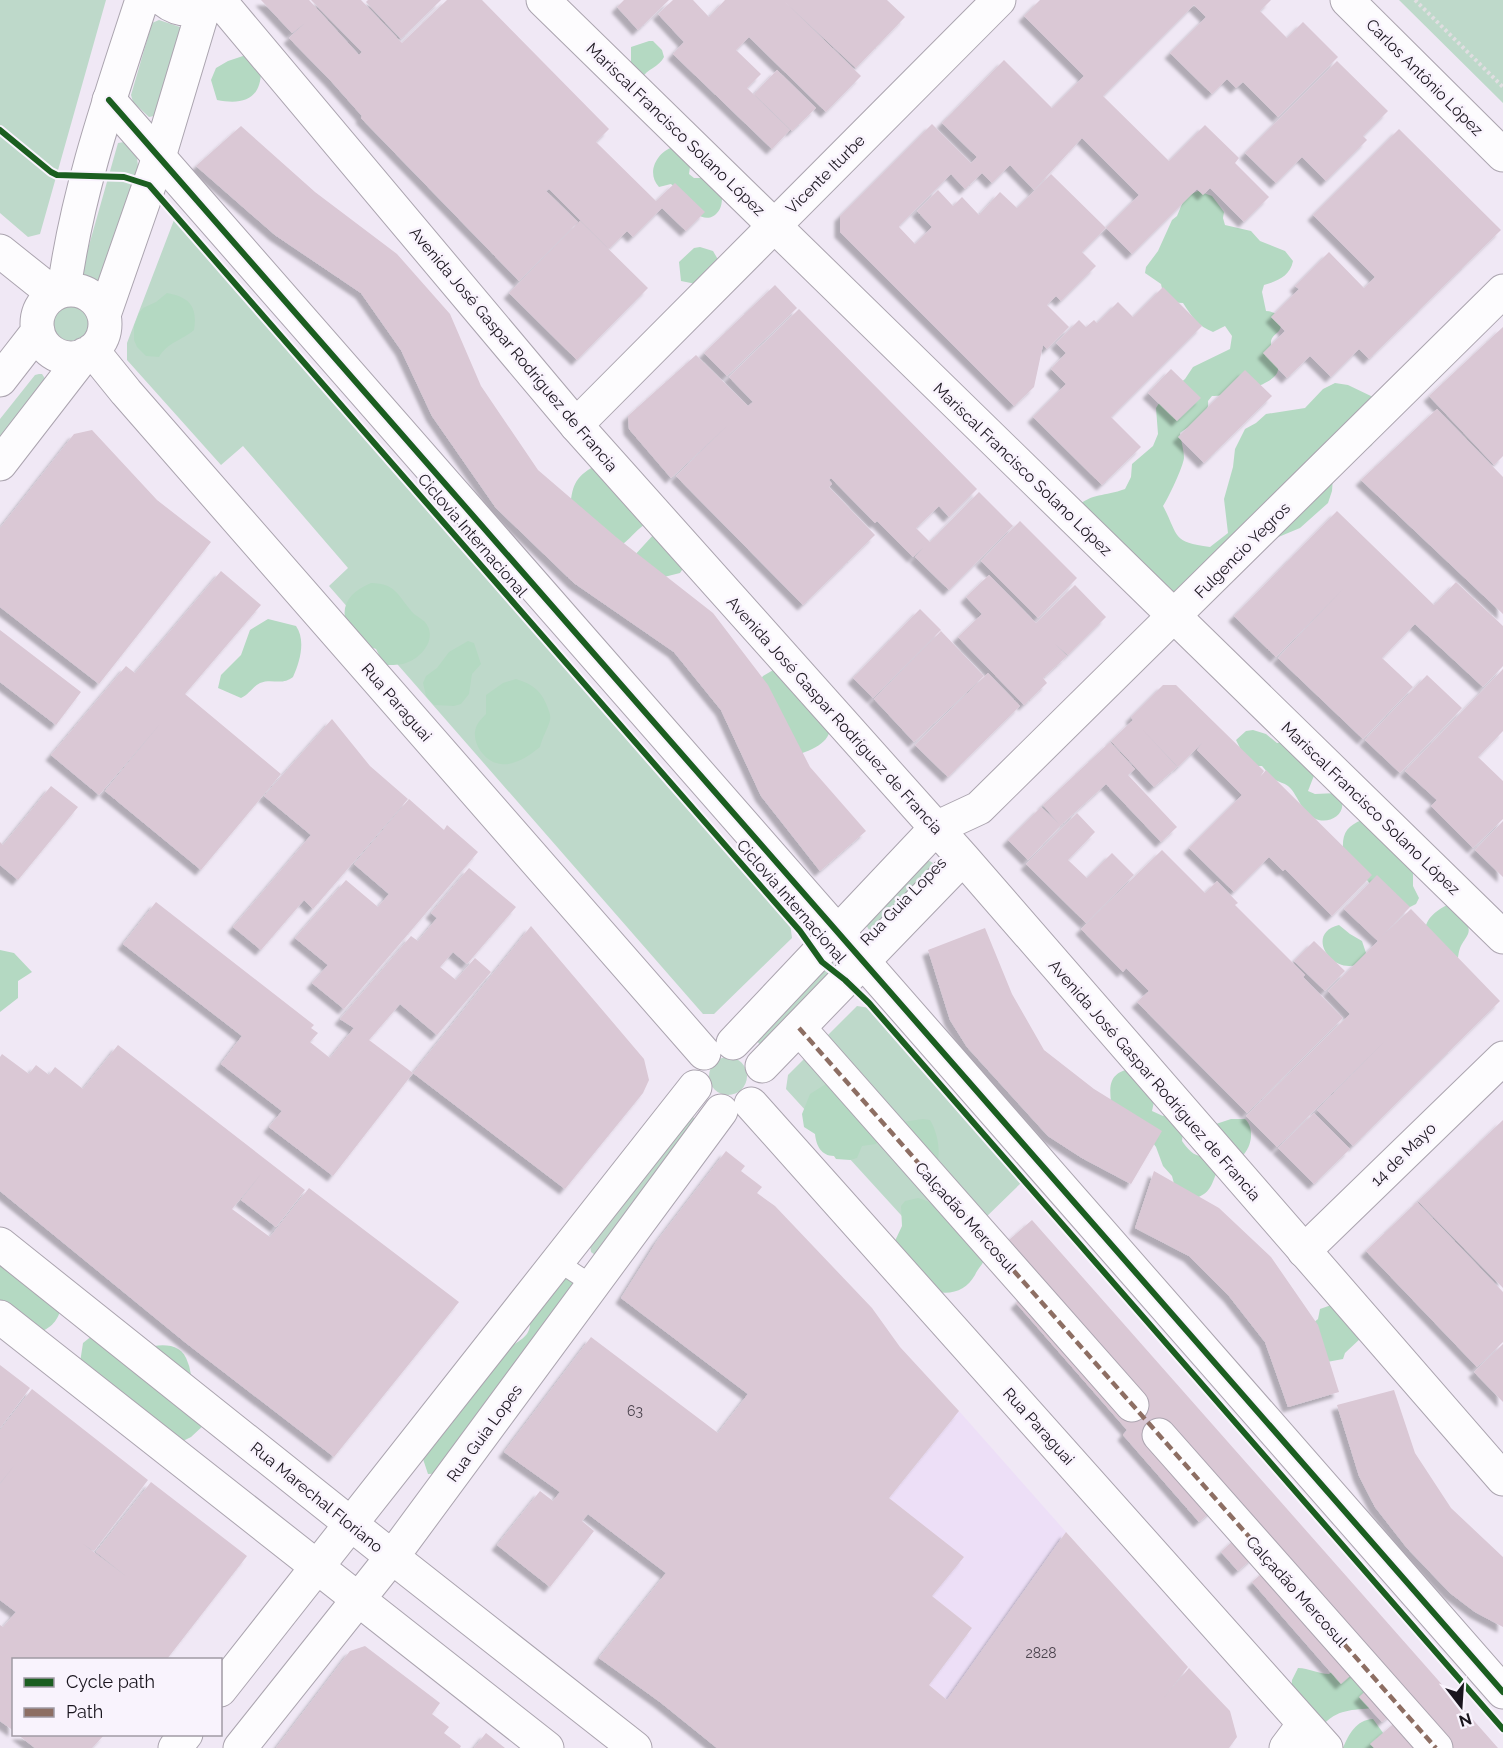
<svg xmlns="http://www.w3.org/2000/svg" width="1503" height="1748" viewBox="0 0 1503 1748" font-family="Raleway,sans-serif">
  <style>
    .built { fill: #eddff7 }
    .green { fill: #bed9ca }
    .forest { fill: #b4d9c2 }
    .building { fill: #dac8d5; filter: url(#shadow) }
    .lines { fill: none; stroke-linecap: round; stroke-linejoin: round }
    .lane-casing { stroke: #aba4af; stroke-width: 20 }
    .street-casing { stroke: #aba4af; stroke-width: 35 }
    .secondary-casing { stroke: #aba4af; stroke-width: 35 }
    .path { stroke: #e0dee1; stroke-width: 4; stroke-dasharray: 3 3; stroke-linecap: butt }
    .lane { stroke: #fdfcfe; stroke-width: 18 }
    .street { stroke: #fdfcfe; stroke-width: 33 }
    .secondary { stroke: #fdfcfe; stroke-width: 33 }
    .quiet { stroke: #8d6e63; stroke-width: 4.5; stroke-dasharray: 9 4.5; stroke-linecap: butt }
    .cycleway-casing { stroke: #f9f3fd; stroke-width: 10 }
    .cycleway { stroke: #1b5e20; stroke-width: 6 }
    .labels { text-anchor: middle; stroke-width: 5; stroke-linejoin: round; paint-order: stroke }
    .number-label { font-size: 14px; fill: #4a424c }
    .street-label { font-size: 16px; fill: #1a151e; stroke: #f9f3fd }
  </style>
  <defs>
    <filter id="shadow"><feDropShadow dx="-5.5" dy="5.5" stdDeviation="1.5" flood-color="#0004"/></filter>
  </defs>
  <rect width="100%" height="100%" fill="#f0e8f5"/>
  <path class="built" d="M959,1411L1066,1532L947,1700L929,1685L972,1628L932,1596L963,1557L889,1498Z"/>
  <path class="green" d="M0,0H106L40,234L28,237L0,213Z
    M1399,0H1503V103Z
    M159,20L180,27L181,33L154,116L149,117L133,102L131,95L152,23Z
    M124,142L137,158L138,166L100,279L96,282L83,275L82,270L118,143Z
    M182,218L790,923L792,938L714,1014H703L329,586L348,568L243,446L221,465L127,360V343L174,220Z
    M52 322a19 19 0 1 1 38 0a19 19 0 1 1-38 0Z
    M39,374H42L46,380L0,442V419L35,375Z
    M926,859L933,863V871L872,931L869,930L865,923Z
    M832,961L836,968L760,1045L755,1038Z
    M857,1006L870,1008L1021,1183L942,1260L786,1089L788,1075Z
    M709 1076a19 19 0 1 1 38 0a19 19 0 1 1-38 0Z
    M692,1116L695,1119L595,1255L591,1252L590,1245Z"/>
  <path class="forest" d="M649,41H653L662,50L664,57C659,67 647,69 642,78L631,63V47Z
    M249,54L261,71C261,100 242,105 217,100L211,80L216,68L228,61Z
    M676,146L690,167L689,174L694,178H708L722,197C722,204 721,210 715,215C697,228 683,193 671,184L659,187C645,172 658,150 676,146Z
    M1198,191L1212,196L1224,212L1223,218L1225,225L1251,231L1260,241L1285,251L1293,261C1290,276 1278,281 1264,285L1262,292L1266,311C1275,311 1285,318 1280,329C1278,334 1270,336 1271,344C1271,352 1280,361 1278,370C1276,386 1226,396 1212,396L1208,401C1210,417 1191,425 1180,433C1181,441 1184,450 1184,458C1183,467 1168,499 1163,506C1179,536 1171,542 1210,547L1228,533L1224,499L1233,467L1235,449L1245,429L1256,423L1266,414L1305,408L1323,389L1335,383L1348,385L1373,397L1380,421L1372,445L1333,477L1332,491L1328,503L1300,528L1276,538L1179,602L1075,508C1093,492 1104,497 1125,489L1131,477L1132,464L1153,446L1158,434L1156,408L1163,397L1185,379L1193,367L1230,349L1232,336L1225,326L1213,332C1198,326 1192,317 1183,303L1165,302L1161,284L1145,273L1146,267L1158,251L1172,220L1177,216L1185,197Z
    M700,247L713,251L720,263L701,285L681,281L679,262L694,248Z
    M167,293C189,297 198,306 194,330C181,341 168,342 159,357L146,356L137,347L134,340V326L139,313L143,308L156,302Z
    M595,466L647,523C638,528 632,537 623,544L570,510C572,487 574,477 595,466Z
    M655,533L686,564L680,573L664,577L633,557Z
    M371,583C397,583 399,598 414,614C418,617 422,619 425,622C439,639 420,660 403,664C397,665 390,665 384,665L376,649C371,647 363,645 359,642C356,640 355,637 353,634C336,612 346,593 371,583Z
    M268,619L296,626C306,640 300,662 293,677C282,686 272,678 260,683C252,687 249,695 241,698L218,688L221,675L241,655L250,630Z
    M468,641L474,643L481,664L472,674L469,694L461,704L454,706L434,705L426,696L423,683L426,676L437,668L449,652Z
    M775,669L832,687C835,695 834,703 833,712C832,738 825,745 800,754L759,682L763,676Z
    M516,679C532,684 541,690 547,706C549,711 551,715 550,720C549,726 542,738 540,747C530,755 515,766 501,764C485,763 469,741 477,725C479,721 483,717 486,714V695L503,683Z
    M1253,730L1266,734L1277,743L1284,742L1315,773L1308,791L1315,794L1337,793C1353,811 1329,827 1314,818C1300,810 1297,793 1288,786C1284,783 1279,782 1275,780C1271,776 1266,771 1262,766H1249L1236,740L1246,731Z
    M1362,820L1407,854L1413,873V886L1419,898L1416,904L1410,907H1403L1371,885L1343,850C1342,833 1347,826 1362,820Z
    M1452,902C1458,910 1474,925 1467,936C1461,946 1460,945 1458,958L1425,930C1427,915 1440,909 1452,902Z
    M1339,925L1350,934L1362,941L1366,953L1365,960C1337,983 1301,934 1339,925Z
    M0,950L14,953L32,972L18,981V998L0,1012Z
    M1132,1068L1155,1097L1152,1111L1163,1116L1174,1108H1186L1182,1141C1189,1151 1196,1159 1208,1155L1216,1124L1231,1119H1245C1255,1128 1252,1148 1241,1157C1235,1162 1227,1164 1220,1169C1214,1174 1214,1183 1209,1189C1204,1196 1196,1198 1189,1201L1177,1195L1172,1176L1163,1166L1156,1147L1148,1136L1112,1112C1110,1089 1105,1074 1132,1068Z
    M829,1082L880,1139L876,1144L862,1146L857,1158L850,1160L836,1159L834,1156C821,1156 816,1145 815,1134L804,1127L802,1114L810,1094Z
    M923,1119L930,1120C937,1131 942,1153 936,1165L902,1122Z
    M918,1198C941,1202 968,1240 985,1257C983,1265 978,1268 975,1275C967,1289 954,1295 937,1292L894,1243L902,1226L901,1206L905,1201Z
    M0,1249L62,1303C59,1319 54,1326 39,1333L0,1320Z
    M552,1269L579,1281L448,1473L428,1474L421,1453L504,1350C531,1335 533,1333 528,1303Z
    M1337,1303L1362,1337L1345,1353L1343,1359L1327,1362L1313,1323L1318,1319L1320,1309Z
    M121,1321L154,1346C169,1344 183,1346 188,1363C190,1367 190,1373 192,1377C194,1380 200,1383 203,1386L205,1424L191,1437L179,1443L79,1369L83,1343L103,1327Z
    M1340,1665L1357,1671L1374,1708C1352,1710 1337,1709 1322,1726L1291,1693L1292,1680L1298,1668C1309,1668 1318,1674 1329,1674Z
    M1373,1719L1386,1737L1389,1748H1343C1349,1734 1356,1720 1373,1719Z"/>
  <path class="building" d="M261,0H309L359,55L362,52L311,0H361L402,43L447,0H482L609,129L596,142L656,201L675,183L705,212L686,231L662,208L633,237L627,231L609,249L549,189L546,191L578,222L519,281L361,118L362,116L331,81L289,38L305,23L292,33Z
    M368,0H441L401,39L366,2Z
    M624,0H669L638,30L617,7Z
    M673,0H693L709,17L725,0H887L905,17L856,68L785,2L861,76L826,112L749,37L736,50L761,74L747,88L790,130L772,149L673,54L684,42L658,14Z
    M1040,0H1271L1260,11L1287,38L1303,22L1338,57L1278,117L1243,82L1236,88L1227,79L1212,94L1170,53L1206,17L1194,5L1103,96L1169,161L1205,125L1239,158L1235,163L1269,197L1244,222L1210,188L1203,195L1197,189L1132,254L1106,228L1139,195L1082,138L1034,190L1010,165L992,183L982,173L965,189L951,174L900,225L899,227L915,244L932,227L917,211L938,190L953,206L962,197L979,215L1000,192L1017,208L1051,174L1106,228L1082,252L1096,266L1061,301L1056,296L1047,305L1069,327L1047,349L1043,345L1034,387L1014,406L840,232V216L932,124L971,163L977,157L942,123L1004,60L1052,108L1084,76L1024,16Z
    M1337,61L1388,111L1363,136L1367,140L1326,181L1302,157L1276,183L1245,153Z
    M777,70L816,108L792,131L754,94Z
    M241,126L315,192L397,254L450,314L481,386L538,470L616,537L713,613L768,685L810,767L866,831L820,871L761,796L721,710L674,652L574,583L496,508L432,416L401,350L361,293L275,235L196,166Z
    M1399,129L1501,230L1369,359L1359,349L1331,377L1310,356L1287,378L1263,353L1285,331L1271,317L1299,289L1295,286L1329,252L1364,288L1375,277L1313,215Z
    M580,221L648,288L577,360L509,293Z
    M775,285L797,308L727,376L704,353Z
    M1163,287L1202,326L1111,417L1141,447L1102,485L1033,417L1066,384L1051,369L1066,353L1056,343L1079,320L1086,327L1094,320L1097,323L1118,302L1133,317Z
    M799,309L977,489L949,517L939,506L916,528L930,542L979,492L1013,526L949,590L915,557L925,546L913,557L877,521L875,523L831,478L829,480L832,484L829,487L875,535L803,605L676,476L727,426L671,478L629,429L628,416L696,355L748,406L753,402L729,377Z
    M1503,327V456L1494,465L1429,396Z
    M1171,369L1201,398L1177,421L1148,393Z
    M1245,370L1272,396L1204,463L1178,437Z
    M1437,409L1503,477V614L1361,480Z
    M92,430L157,500L211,542L99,684L0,607V528L74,434Z
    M1337,511L1434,605L1456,582L1503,626V666L1483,687L1415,624L1382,658L1413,687L1363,739L1278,658L1343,589L1276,657L1234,616Z
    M1020,521L1077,578L1038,618L981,561Z
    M221,571L261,605L185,694L281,774L201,870L105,791L160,724L99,795L51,755L126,666L135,673Z
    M989,575L1036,623L1075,585L1106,617L1068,655L1055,644L1067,656L1043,678L1047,683L1024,705L958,637L982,614L966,597Z
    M920,609L941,630L873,698L853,678Z
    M0,630L81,692L56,725L0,682Z
    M941,631L984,676L914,742L874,699Z
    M1503,669V731L1478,757L1503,781V819L1473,848L1431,806L1437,800L1405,771Z
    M988,673L1020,706L948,777L915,745Z
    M1427,675L1462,708L1400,773L1365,740Z
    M1163,685H1176L1264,771L1260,777L1266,770L1372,875L1332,916L1285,869L1283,871L1269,857L1234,892L1189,848L1242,795L1197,750L1202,743L1178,767L1141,728L1177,767L1154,787L1111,741L1133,720L1131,717Z
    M332,719L370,766L408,799L313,909L304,900L261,950L233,927L311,835L264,796Z
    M1110,742L1135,769L1128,775L1177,827L1161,842L1106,784L1061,825L1028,860L1008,840L1041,807L1059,824L1043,805Z
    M51,786L78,807L18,880L0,865V842L3,845Z
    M409,799L444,830L447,825L478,852L344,1009L312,983L328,965L295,938L346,880L378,907L389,894L354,864Z
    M1077,813L1095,832L1068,860L1087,878L1112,853L1134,875L1086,923L1026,864Z
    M1503,821V877L1475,850Z
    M1162,850L1205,893L1217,881L1238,903L1235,905L1305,975L1303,977L1343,1018L1247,1113L1137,1002L1149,991L1126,968L1123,972L1081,929Z
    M469,868L516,907L467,964L453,952L440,967L456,980L475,958L491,972L437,1035L400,1004L369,1040L413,1073L333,1176L269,1127L282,1111L221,1064L242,1036L123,944L156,902L314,1025L311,1028L318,1033L310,1042L330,1058L354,1028L340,1019L411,936L418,941L437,918L431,913Z
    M1377,875L1410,907L1381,937L1411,909L1500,1001L1353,1146L1317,1110L1385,1041L1277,1147L1246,1116L1350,1014L1328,991L1378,941L1344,909Z
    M531,926L644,1059L649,1080L643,1093L565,1189L413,1073Z
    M985,928L1012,994L1044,1050L1094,1089L1162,1131L1131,1184L1082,1158L1048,1136L967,1047L950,1020L928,950Z
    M1314,941L1345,971L1325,991L1294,961Z
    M118,1045L305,1190L276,1227L241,1200L261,1174L232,1209L270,1237L309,1188L459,1302L334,1457L186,1343L0,1191V1057L2,1054L29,1074L36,1065L49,1075L55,1067L83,1089Z
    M1314,1113L1350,1149L1314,1184L1278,1148Z
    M1503,1120V1288L1418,1201Z
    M726,1151L745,1166L741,1171L762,1187L757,1193L775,1206L872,1308L900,1347L959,1411L889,1498L964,1557L932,1596L972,1628L929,1685L947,1700L1066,1532L1188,1667L1163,1699L1189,1668L1230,1711L1237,1737L1229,1748H717L660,1702L599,1658L666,1573L588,1514L582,1521L594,1531L550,1587L497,1545L540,1491L553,1501L560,1492L504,1452L591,1337L718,1433L748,1394L621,1298L657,1241Z
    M1154,1171L1219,1208L1271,1257L1318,1325L1339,1392L1288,1407L1265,1342L1229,1296L1189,1256L1135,1228Z
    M1417,1202L1503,1292V1342L1477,1367L1366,1251Z
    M1032,1220L1498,1748H1443L1215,1508L1199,1522L1123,1435L1127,1430L1016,1303L1027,1293L1001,1247Z
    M1503,1344V1402L1474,1372Z
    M0,1365L30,1388L0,1428Z
    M32,1389L148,1480L94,1551L83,1544L127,1577L96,1552L151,1482L247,1556L167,1659H14V1731L0,1721V1625L3,1627L16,1612L0,1600V1484L14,1466L0,1483V1430Z
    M1394,1390L1415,1453L1451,1508L1503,1557V1627L1475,1612L1450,1593L1407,1548L1375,1507L1359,1476L1337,1405Z
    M1237,1537L1255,1556L1238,1571L1221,1552Z
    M1267,1569L1357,1670L1341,1684L1252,1582Z
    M365,1646L440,1703L432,1714L449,1727L444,1733L461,1746L460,1748H276L350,1651Z
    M1372,1685L1395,1711L1382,1722L1359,1697Z
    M1398,1720L1423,1748H1374L1370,1744Z
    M486,1733L505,1748H474Z
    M17,1734H105L92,1748H35Z"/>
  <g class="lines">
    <defs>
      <path id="lane" d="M558,1262L593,1285"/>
      <path id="street" d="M109,100L1503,1692
        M576,425L999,0
        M936,828L979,808L1503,291
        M799,1028L1132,1405
        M1304,1251L1503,1058
        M1159,1435L1436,1748"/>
      <path id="secondary" d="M164,0C179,12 199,13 213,0
        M219,0L576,425L963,858L1503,1479
        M543,0L1503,937
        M1347,0L1503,155
        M0,251L54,294
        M64,290C77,191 111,95 142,0
        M37 324a34 34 0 1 1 68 0a34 34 0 1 1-68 0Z
        M104,315L159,157L204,7
        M92,350L126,392L704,1053
        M0,380L38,331
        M0,464L85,354
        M733,1043L936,828
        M762,1066L963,858
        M751,1104L1326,1748
        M0,1244L401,1564L635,1748
        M0,1317L547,1748
        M220,1690L695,1087
        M175,1748L186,1734
        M240,1748L392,1557L721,1111
        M1286,1748L1304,1724"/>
    </defs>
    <use href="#lane" class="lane-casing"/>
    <use href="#street" class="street-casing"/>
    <use href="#secondary" class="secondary-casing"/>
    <path class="path" d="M1415,0L1503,87"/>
    <use href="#lane" class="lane"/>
    <use href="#street" class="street"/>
    <use href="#secondary" class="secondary"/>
    <path class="quiet" d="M799,1028L1436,1748"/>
    <defs>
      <path id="cycleway" d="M109,100L1503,1692
        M0,130L51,172L57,175L124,177L149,185L800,931L822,962L845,980L869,1003L1503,1729"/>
    </defs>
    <use href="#cycleway" class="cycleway-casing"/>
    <use href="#cycleway" class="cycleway"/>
  </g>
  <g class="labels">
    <g class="number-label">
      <text x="635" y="1416">63</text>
      <text x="1041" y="1658">2828</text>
    </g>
    <g class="street-label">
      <text transform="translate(1425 77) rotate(45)" y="6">Carlos Antônio López</text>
      <text transform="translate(676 129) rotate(44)" y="6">Mariscal Francisco Solano López</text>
      <text transform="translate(825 174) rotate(-45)" y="6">Vicente Iturbe</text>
      <text transform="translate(514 349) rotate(50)" y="6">Avenida José Gaspar Rodríguez de Francia</text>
      <text transform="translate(1023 469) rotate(44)" y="6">Mariscal Francisco Solano López</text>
      <text transform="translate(473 535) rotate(49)" y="6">Ciclovia Internacional</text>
      <text transform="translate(1242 550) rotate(-45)" y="6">Fulgencio Yegros</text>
      <text transform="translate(397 702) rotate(49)" y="6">Rua Paraguai</text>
      <text transform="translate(835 715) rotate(48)" y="6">Avenida José Gaspar Rodríguez de Francia</text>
      <text transform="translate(1371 808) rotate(44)" y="6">Mariscal Francisco Solano López</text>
      <text transform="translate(792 901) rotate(49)" y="6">Ciclovia Internacional</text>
      <text transform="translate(903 901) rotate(-46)" y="6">Rua Guia Lopes</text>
      <text transform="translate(1155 1080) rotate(49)" y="6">Avenida José Gaspar Rodríguez de Francia</text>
      <text transform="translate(1403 1154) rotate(-44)" y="6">14 de Mayo</text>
      <text transform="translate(966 1217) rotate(48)" y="6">Calçadão Mercosul</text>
      <text transform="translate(1039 1426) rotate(48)" y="6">Rua Paraguai</text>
      <text transform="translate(484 1433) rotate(-54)" y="6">Rua Guia Lopes</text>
      <text transform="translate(317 1497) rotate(39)" y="6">Rua Marechal Floriano</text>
      <text transform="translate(1297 1591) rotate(48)" y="6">Calçadão Mercosul</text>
    </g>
  </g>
  <rect x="12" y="1658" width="210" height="78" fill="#f9f3fd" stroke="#a09aa4" stroke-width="1.5"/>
  <rect x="24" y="1678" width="30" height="9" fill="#1b5e20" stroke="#a09aa4" stroke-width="1.5"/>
  <text x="66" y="1688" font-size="18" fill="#1a151e">Cycle path</text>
  <rect x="24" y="1708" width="30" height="9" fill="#8d6e63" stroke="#a09aa4" stroke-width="1.5"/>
  <text x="66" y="1718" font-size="18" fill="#1a151e">Path</text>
  <g transform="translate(1461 1706) rotate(163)" stroke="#f9f3fd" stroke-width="4.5" paint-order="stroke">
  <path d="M0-4.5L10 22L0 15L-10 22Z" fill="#1a151e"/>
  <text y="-9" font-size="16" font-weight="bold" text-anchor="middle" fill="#1a151e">N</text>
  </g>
</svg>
